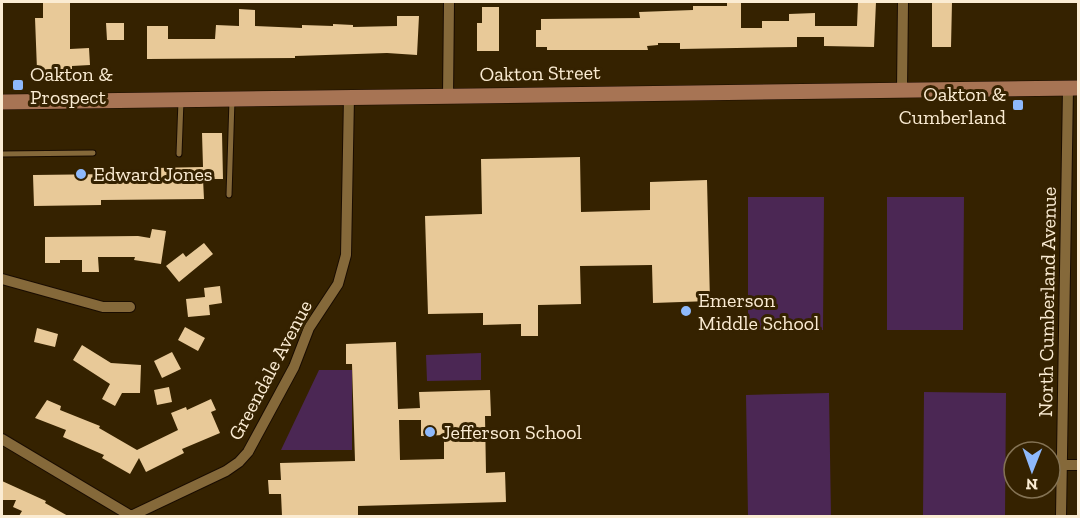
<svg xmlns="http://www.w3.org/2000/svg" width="1080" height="518" viewBox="0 0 1080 518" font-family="'Zilla Slab',serif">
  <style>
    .green { fill: #4b2754 }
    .building { fill: #e8c998; fill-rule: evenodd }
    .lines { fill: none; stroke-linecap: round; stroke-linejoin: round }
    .service-casing { stroke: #190c00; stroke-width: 7 }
    .minor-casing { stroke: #190c00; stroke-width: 12 }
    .secondary-casing { stroke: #190c00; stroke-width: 16 }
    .service { stroke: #85693a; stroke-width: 5 }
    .minor { stroke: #85693a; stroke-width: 10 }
    .secondary { stroke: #a77454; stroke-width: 15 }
    .poi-dot { fill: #8eb9fc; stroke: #352200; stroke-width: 2 }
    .labels { text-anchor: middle; stroke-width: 6; stroke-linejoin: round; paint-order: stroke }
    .street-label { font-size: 20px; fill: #fbecd3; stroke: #352200 }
    .poi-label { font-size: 20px; fill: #fbecd3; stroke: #352200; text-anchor: start }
  </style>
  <rect width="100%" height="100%" fill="#352200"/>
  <path class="green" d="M748,197H824L823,330H748Z
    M887,197H964L963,330H887Z
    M481,353V380L427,381L426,355Z
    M319,370H352V450H281Z
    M924,392L1006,393L1005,516H923Z
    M829,393L831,516H748L746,395Z"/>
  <path class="building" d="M43,2H70V49L89,48L90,65L72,66V69L37,70L35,18H43Z
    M727,2H741V28H762V21H789V14L815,13V26H857L858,2H876L874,47L824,46V37H797V47L680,49V43H658V45L647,46L648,50H547V47H536V30H541V19L640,18L639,12L693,10V6H727Z
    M932,2H952L951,47H932Z
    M482,7H499V51H477V23H482Z
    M239,9L255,10V26L302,28V25L333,26V24L353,25V27L397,26V16H419L417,55L387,53L295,56V58L147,59V26H168V39H215L216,25L239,26Z
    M106,23H124V40H107Z
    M202,133H222L223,179H203L204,199L101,200V205L34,206L33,175L114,174V172L155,171V168L203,167Z
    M580,157L581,212L650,210V182L707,180L710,301L653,303L652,265L580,266L581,304L538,305V336H521V324L483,325V313L428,314L425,216L482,214L481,159Z
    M152,229L166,231L161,264L134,260L135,257H98L99,272H82V260H60V263H45V237L138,236L150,238Z
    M204,243L213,254L179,282L166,266L183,253L186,257Z
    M220,286L222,303L209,305L210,315L188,317L186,299L205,297L204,288Z
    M185,327L205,338L198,351L178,340Z
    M37,328L58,334L55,347L34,342Z
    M396,342L398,409L420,408L419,392L490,390L491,416H485L486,473L505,472L506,502L358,506V516H282L281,494H269L268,480H281L280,463L355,461L352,364H346V344ZM399,420H421V436L444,435V459L400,460Z
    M82,345L111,363L141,365L140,393H122L115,406L102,399L110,384L73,360Z
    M172,352L181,369L162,378L154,361Z
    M169,387L172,402L157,405L154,390Z
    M211,399L216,410L211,412L220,433L182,449L184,453L146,472L139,458L130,474L102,458L104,455L63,437L66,430L35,418L47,400L61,406L60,410L100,426L99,428L137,450L178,430L171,413L186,407L187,410Z
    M2,481L46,501L45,503L68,516H19L22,511L13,507L16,500H2Z"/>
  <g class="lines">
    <defs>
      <path id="service" d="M2,154L93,153
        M179,154L181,101
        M229,195L232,100"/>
      <path id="minor" d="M902,89L903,2
        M448,96L449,2
        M2,279L103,307H130
        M2,439L131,516L226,471L239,462L248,452L294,367L309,328L338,284L346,255L349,97
        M1063,465H1078
        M1061,516L1068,88"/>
      <path id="secondary" d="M2,102L1078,88"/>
    </defs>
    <use href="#service" class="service-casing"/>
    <use href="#minor" class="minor-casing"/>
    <use href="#secondary" class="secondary-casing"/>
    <use href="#service" class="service"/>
    <use href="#minor" class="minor"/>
    <use href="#secondary" class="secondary"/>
  </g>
  <g class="poi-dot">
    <rect x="12" y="79" width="12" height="12" rx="3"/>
    <rect x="1012" y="99" width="12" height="12" rx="3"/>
    <circle cx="81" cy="174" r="6"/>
    <circle cx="686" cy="311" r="6"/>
    <circle cx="430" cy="432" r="6"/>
  </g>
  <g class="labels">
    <g class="street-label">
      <text transform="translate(540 73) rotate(-1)" y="7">Oakton Street</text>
      <text transform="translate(1047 302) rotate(-89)" y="7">North Cumberland Avenue</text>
      <text transform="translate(270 370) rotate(-62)" y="7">Greendale Avenue</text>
    </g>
    <g class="poi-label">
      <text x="30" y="81">Oakton &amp;<tspan x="30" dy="23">Prospect</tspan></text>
      <text x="1006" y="101" text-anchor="end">Oakton &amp;<tspan x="1006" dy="23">Cumberland</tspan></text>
      <text x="93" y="181">Edward Jones</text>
      <text x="698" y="307">Emerson<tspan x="698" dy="23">Middle School</tspan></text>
      <text x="442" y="439">Jefferson School</text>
    </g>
  </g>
  <rect width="1080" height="518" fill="none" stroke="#fbecd3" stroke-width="6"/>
  <g transform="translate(1032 470) rotate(181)"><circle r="28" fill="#352200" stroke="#847354" stroke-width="1.5"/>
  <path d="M0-4.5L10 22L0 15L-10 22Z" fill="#8eb9fc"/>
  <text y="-9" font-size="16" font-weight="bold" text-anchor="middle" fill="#fbecd3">N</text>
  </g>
</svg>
